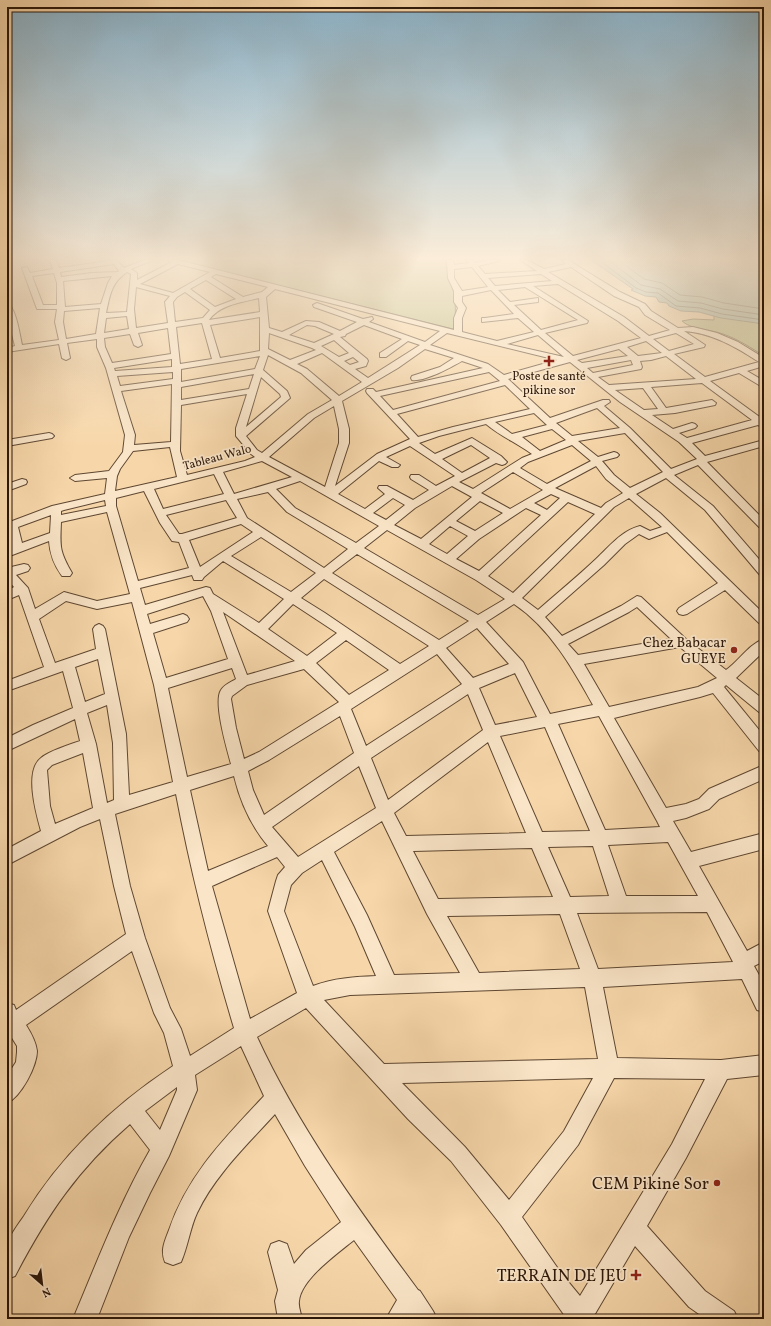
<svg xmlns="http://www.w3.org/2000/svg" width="771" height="1326" viewBox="0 0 771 1326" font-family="Vollkorn,serif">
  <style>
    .green { fill: #bdbe88; stroke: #746a48 }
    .water { fill: #9db9ab; stroke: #6f786a }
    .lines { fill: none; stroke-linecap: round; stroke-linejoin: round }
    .shore { stroke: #64685a; stroke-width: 1 }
    .minor-casing { stroke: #5e4731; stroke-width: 2 }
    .minor { fill: #fae5c8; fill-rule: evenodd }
    .poi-dot { fill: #8f2418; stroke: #fae5c8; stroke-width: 1.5 }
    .labels { text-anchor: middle; stroke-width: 3.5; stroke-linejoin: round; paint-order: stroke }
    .far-poi-label { font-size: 12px; fill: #2b1709; stroke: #fae5c8 }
    .far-street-label { font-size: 12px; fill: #2b1709; stroke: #fae5c8 }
    .poi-label { font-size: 14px; fill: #2b1709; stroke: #fae5c8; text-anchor: end }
    .near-poi-label { font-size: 17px; fill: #2b1709; stroke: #fae5c8; text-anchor: end }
  </style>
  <rect width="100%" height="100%" fill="#f7d7aa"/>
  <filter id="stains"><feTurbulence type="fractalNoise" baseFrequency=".005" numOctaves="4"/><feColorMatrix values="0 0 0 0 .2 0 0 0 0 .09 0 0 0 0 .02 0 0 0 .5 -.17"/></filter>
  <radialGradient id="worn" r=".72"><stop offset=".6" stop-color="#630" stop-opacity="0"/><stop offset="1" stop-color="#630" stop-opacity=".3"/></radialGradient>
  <path class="green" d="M177,260H446C445,271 451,280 453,290C456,302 456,316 454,328L453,329Z
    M714,315L764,324V356C751,348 738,339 723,334C709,329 692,330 682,321L693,319L714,320Z"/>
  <path class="water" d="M591,260H764V324L721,318L699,312L681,311L669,306L667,303L659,302L656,297L645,296L631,290L633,289Z"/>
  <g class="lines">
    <path class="shore" d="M599,260L636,288L646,292L658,293L676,306L700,308L722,314L764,320
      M608,260L641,285L660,289L678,301L701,303L723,309L764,315
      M618,260L644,279L662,283L680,295L702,297L724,303L764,309"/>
    <defs>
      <path id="minor" d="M50,260H56L59,268L116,260L124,268L144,260H153L131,269L137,273V280L172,262L168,260H178L454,330V318L458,308L454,302V291L448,278L447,260H453L454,265L469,263L466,260H473L475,263L488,260H500L499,261L478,266L485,274L537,271L520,260H527L544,269L566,264L561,260H568L620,292L645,304L651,311L678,328L693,327L717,333L738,342L764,358V366L747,371L764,381V388L739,373L710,381L761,418L764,417V428L758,425L692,443L705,456L764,440V446L707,462L764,520V529L760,528L698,465L674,475L713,506L764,565V576L760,575L705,510L666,478L636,494L660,513L764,614V626L760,624L725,590L687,614L683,615L679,614L677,611L679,608L718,583L667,532L649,539L639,534L625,544L604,565L545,617L562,636L621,606L637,596L641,597L686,639L726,670C739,661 749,644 764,639V651L736,678L764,700V714L759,712L726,685L724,687L764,736V753L759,751L713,693L700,697L614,718L666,808L686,804L699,799L709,789L764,765V779L719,799L709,809L686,818L673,821L691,852L764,833V849L699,866L747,951L764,942V961L754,966L764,984V1012L757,1010L742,979L603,987L617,1058L721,1060L764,1055V1075L727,1079L686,1158L647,1226L705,1291L734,1311L738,1319H706L689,1307L635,1246L592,1319H567L501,1225L451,1161L408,1119L306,1008L257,1037C299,1128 358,1209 418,1290L420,1291L433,1311L437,1319H386L397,1300L354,1240C338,1253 301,1279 299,1301C298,1307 301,1313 302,1319H278L275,1301L278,1290L268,1252L271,1244L279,1241L287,1244L294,1264L306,1250L341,1222L305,1166L275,1114C247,1145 215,1175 197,1213C190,1228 188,1246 181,1262L173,1265L165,1262C160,1250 165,1241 169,1230C188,1174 225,1138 264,1096L241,1046L195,1075L197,1090L169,1156L150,1193L129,1237L97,1319H73C97,1262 119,1204 150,1150L130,1124C77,1170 47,1215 15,1276L7,1279C7,1269 5,1256 7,1246C9,1236 18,1225 24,1216C61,1155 114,1105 173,1066L164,1033L154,1013L132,951L26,1025C31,1033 36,1042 37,1051C37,1066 21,1097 7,1103V1076L16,1062L17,1052V1046L7,1030V1003L14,1005L16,1010L126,934L114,886L100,819L80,827L7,865V849L41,831C36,813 24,771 41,758C49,751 69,745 80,741L75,719L7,751V738L33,725L73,708L63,671L7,691V681L44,667L19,595L7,600V591L14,587L7,579V568L24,564L28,565L30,568L28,571L16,575L28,588L35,609L64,592L97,601L130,594L107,512L61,522C60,546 59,551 72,573L70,576H62C54,565 50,555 49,541L7,557V549L12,547L7,530V523L52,506L105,494L107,478L75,481L70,478L75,475L109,471L123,452L125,435L106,368L97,347V339L67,343L70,358L66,360L62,358L59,344L7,352V348L15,346L7,315V303C16,307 20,336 22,345L59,340L55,322L57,309H37L22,268L27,267L30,273L53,269ZM114,264L119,271L118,272L92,273L61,277L60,272ZM178,264L210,272L173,293L140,284ZM472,267L488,287L462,291L454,278V269ZM571,267L614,296L639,307L645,315L670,330L649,336L624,317L548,272ZM127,272L131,274L127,312L106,313C110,295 111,283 127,272ZM54,273L57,283V305H43L32,276ZM216,274L268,287L262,292L243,297L211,277ZM541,274L552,281L495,286L488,278ZM112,276L108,283L101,304L65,307L63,281ZM206,280L236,299L215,307L190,289ZM558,284L618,321L641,338L573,356L545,333L587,323L588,321L533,286ZM136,287L170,296L165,302L168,323L136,328L134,309ZM525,287L578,320L541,330L514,305L538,302V298L510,302L498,290ZM275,289L440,331L425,342L369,322L373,319L372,317L363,319L317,303L313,305L314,307L357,322L340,331L319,322L306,321L282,332L269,328L266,297ZM491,290L514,314L485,318H482V322L518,318L534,332L497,341L462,332V318L466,308L462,302V296ZM185,292L210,310L203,318L175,322L173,302L177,297ZM259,298L260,312L209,320C219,305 242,302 259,298ZM100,308L96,334L66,339L63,322L64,311ZM127,316L129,329L104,333L106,318ZM260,317V351L220,358L210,325ZM202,323L212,359L180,364L176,327ZM307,325L315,326L334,334L314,343L289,335ZM364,325L402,339L380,353V357H386L408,341L420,345L368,378L355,369L366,366L368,361L367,359L340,337L345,336L346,334ZM168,328L171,354L112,363L105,347L104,338L130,334L134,345L138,347L142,345L138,333ZM684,331C712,333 736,347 759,362L705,377L674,354L704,347L705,345ZM269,333L312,348L316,350L290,360L268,349ZM447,333L557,360L504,375L488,364L430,345ZM676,333L694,344L669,351L653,339ZM538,335L564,357L507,344ZM334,340L349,353L339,357L321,346ZM646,341L662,353L638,356L627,347ZM425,349L454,358L440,367L412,376L411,378L412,380C424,382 452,367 462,361L483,368L376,392L373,389H367L366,391L367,393L410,439L377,454L335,486L349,443V429L342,401L398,368ZM619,349L628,356L582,363L577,360ZM322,353L362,382L339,396L307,369L297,364ZM268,355L301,373L332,400L308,414L262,453L257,450L246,436L290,398L287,391L263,370ZM260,356L255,369L181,382V369ZM666,356L696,379L609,385L598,377L641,369L642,367L640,361L651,360ZM353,357L359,362L350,365L344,361ZM172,359V367L115,371L114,368ZM631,360L633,365L593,373L587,368ZM570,362L620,402L679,442L697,459L671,469L630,428L604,406L610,402L609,400H603L550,418L508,379ZM173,372V379L120,386L117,376ZM489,372L500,381L393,410L380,396ZM254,374L249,389L181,400V387ZM261,377L280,394L281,397L246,427ZM702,383L752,420L687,438L679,433L695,428L697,426L695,424L692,423L673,429L652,415L675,413L715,405L716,403L712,400L666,408L651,387ZM172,384L171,442L134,445L135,435L121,391ZM505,385L530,409L453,427L418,437L397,414ZM643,388L658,409L644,410L615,390ZM247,394L236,428V436L251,454L255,457L245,461L187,475L180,451L181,405ZM334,406L339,429V443L325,487L269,457L314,418ZM597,408L620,428L572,436L556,423ZM534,413L547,425L512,434L495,422ZM486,424C500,436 517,443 532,454L522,458L473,489L459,482L496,463L502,465L505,464L507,462L501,456L472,438L435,454L419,443L439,436ZM552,429L566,440L540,451L522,437ZM625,433L663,472L630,488L614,475L602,461L617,457L619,455L617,453L614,452L598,457L578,441ZM471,445L490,458L462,473L442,459ZM572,445L591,461L547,484L520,468L528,462ZM410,446L455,476L436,486L419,475H411L410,477L411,479L429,490L413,500L387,486H379L378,488L385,494L365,509L338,494L379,461L392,467H398L400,465L386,457ZM170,447L177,477L115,491L117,476L120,469L133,451ZM262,461L292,477L234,494L223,472ZM596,466L606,479L623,493L606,503L601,508L555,488ZM513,472L543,490L510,509L481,493ZM214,474L224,494L163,509L154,489ZM300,481L379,526L356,543L295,508L276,489ZM452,486L472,497L421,539L394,525L415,508ZM144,491L160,523L172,541L179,542L189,568L138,581L116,506V498ZM268,492L287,512L348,549L324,568L247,518L237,499ZM551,494L560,498L547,510L534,503ZM393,498L405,505L386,520L373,513ZM629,498L662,527L650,531L640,526C621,531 609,547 596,559C577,577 557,593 538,610L522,598L614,507ZM105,500L106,506L61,515V511L64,510ZM226,500L237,518L182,534H179L166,515ZM480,501L503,513L475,531L456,521ZM568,502L595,514L513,593L488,576ZM526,508L541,515L479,571L456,559L479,539ZM51,515L50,533L22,543L18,527ZM241,524L253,532L200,567L189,540ZM450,526L468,536L447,554L429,544ZM387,530L476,580L505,599L478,615L364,548ZM261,537L316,573L291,592L231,556ZM357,554L469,621L439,640L332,573ZM223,561L284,599L259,623L213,594L210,588L206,587L145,605L140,588L192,575L194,580H202L204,577ZM324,579L429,646L400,664L325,613L301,598ZM203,596L211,611L228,659L166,678L153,633L187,622L189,619L187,616L183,614L150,624L147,614ZM66,601L97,609L132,602L154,685L173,782L129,795L126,734L105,629L103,626L99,624L95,626L93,629L96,649L55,663L39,619ZM293,604L337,633L307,656L268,629ZM514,604C550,628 573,669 593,705L550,714L523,662L486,622ZM637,607L671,639L578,655L568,644L629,612ZM223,612L295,661L247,675ZM477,628L509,664L473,678L446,648ZM346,640L389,670L349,695L316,663ZM680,647L717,678L698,687L609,707L584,664ZM437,654L462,684L366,746L351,709ZM98,659L105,694L85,702L75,667ZM232,668L236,679C231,682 224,685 221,690C213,702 227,749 231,764L187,777L168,688ZM304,669L339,702L259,752L244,759L236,728L231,699L232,696L247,685ZM515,673L537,717L495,725L479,688ZM468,694L483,730L388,800L371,758ZM107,705L113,743L114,800L107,803L96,744L87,713ZM340,716L354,753L264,815L253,790L248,771L269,760ZM599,716L657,821L660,827L605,830L558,724ZM545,727L590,831L542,832L500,736ZM488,742L526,833L406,836L394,813ZM83,753L93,808L55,824L50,806L47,770L52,765ZM359,766L376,808L298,857L272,827ZM234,776C240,801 251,826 268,846L208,871L190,790ZM176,794C191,873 211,951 234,1028L190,1056L181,1029L170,1008L145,938L130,886L115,814ZM382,821L427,914L460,973L394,975L367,915L334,852ZM668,842L698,896H626L608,845ZM593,846L609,896L570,897L548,847ZM532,848L553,897L438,899L413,851ZM277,857L285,867L278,875L276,881L268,911L297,993L250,1019L212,886ZM322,860L355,927L376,976C354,977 334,978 313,986L284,911L291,885L302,873ZM707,912L733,962L598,969L577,913ZM560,914L580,969L479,973L447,916ZM585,987L598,1059L384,1064L324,1000L350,995ZM593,1078L564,1131L509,1200L465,1147L402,1083ZM614,1078L705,1079L672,1144L580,1296L561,1273L522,1217L578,1145ZM177,1087V1090L160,1130L145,1111Z
        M49,433L52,434L54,436L52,438L7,446V440Z
        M22,479L26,480L27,482L26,484L7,491V484Z"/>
    </defs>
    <use href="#minor" class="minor-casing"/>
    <use href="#minor" class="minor"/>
  </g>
  <linearGradient id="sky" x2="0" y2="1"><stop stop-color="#8ab6d0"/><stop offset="0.58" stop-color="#fbedd9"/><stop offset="1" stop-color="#fbedd9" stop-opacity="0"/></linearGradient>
  <rect width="771" height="446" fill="url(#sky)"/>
  <g class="poi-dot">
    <path d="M547 355h4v4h4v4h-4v4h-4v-4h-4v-4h4z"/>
    <circle cx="734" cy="650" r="4"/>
    <circle cx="717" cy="1183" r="4"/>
    <path d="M634 1269h4v4h4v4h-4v4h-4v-4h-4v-4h4z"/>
  </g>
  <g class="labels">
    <g class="far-poi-label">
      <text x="549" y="380">Poste de santé<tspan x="549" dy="14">pikine sor</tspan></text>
    </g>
    <g class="far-street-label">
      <text transform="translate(217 457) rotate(-15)" y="4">Tableau Walo</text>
    </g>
    <g class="poi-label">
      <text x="726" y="647">Chez Babacar<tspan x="726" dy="16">GUEYE</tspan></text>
    </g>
    <g class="near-poi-label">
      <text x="709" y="1189">CEM Pikine Sor</text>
      <text x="627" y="1281">TERRAIN DE JEU</text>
    </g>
  </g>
  <rect width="771" height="1326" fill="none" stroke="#f7d7aa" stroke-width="24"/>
  <rect x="8" y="8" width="755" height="1310" fill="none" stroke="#2b1709" stroke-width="2"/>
  <rect x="12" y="12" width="747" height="1302" fill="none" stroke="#2b1709"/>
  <g transform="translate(42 1284) rotate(152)" stroke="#fae5c8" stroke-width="3" paint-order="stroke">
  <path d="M0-3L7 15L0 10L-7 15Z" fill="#2b1709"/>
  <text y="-6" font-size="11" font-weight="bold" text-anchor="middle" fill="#2b1709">N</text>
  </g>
  <rect width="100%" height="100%" filter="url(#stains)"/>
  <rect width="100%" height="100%" fill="url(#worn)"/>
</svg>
